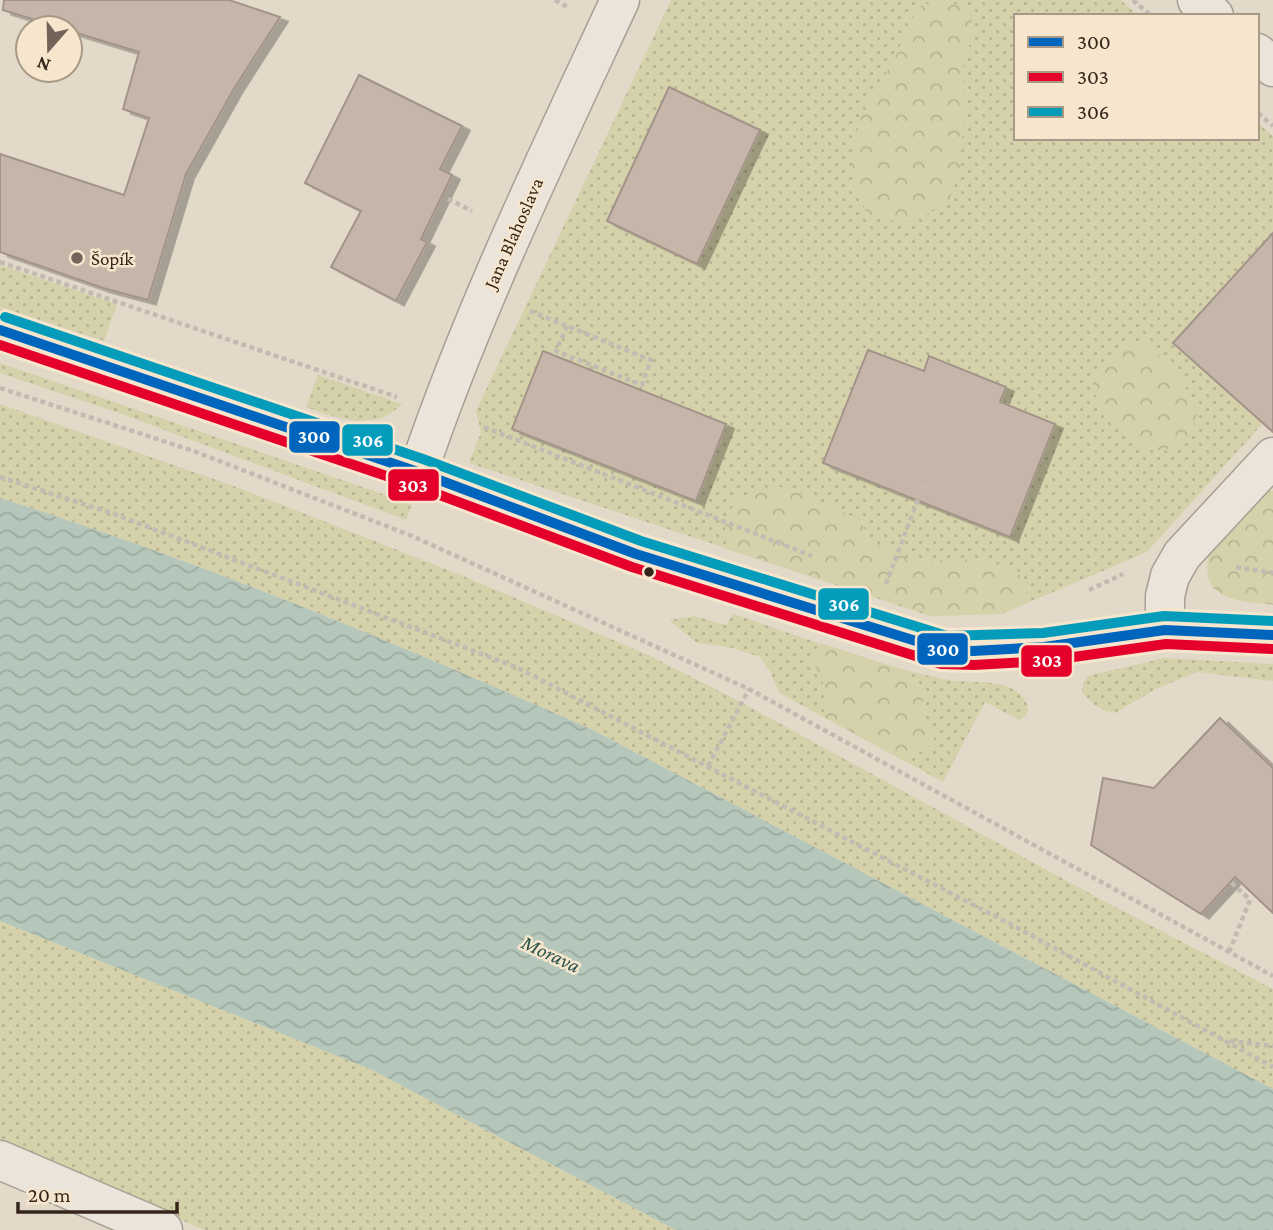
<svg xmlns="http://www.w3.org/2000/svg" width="1273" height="1230" viewBox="0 0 1273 1230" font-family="'Crimson Pro',serif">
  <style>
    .grass { fill: url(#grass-dots) }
    .forest { fill: url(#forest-crowns) }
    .water { fill: url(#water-waves) }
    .building { fill: #c6b6aa; stroke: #a39489; stroke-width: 2; filter: url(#shadow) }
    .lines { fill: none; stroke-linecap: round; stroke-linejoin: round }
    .minor-casing { stroke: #a89e93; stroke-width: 41 }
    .path { stroke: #c3bbb2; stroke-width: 4.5; stroke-dasharray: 5 3.5; stroke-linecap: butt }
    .minor { stroke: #ebe4db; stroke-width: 38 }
    .bus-1-casing { stroke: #f5e6cd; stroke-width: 16 }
    .bus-2-casing { stroke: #f5e6cd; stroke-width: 16 }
    .bus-3-casing { stroke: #f5e6cd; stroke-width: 16 }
    .bus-1 { stroke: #0065bd; stroke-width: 10 }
    .bus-2 { stroke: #e4002b; stroke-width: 10 }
    .bus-3 { stroke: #059cbc; stroke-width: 10 }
    .poi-dot { fill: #726458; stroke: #f5e6cd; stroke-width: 2.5 }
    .bus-dot { fill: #35251b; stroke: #f5e6cd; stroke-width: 2.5 }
    .labels { text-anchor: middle; stroke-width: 5; stroke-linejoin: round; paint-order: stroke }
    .street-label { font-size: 19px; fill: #35251b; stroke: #f5e6cd }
    .poi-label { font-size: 19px; fill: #35251b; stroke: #f5e6cd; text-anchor: start }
    .water-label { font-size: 21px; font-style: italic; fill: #2b554e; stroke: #f5e6cd }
    .line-badge { stroke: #f5e6cd; stroke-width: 2.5 }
    .badge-label { font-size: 19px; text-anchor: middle; font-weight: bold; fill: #fff }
  </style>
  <defs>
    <pattern id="grass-dots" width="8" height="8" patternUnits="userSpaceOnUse" patternTransform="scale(1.75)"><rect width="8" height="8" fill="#d5d1ab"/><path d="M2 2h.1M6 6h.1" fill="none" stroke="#b7b393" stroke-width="1.8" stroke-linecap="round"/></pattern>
    <pattern id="forest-crowns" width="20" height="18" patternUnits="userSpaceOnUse" patternTransform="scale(1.75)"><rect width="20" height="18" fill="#d5d1ab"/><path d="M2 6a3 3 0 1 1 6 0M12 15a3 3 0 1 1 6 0" fill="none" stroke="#b7b393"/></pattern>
    <pattern id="water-waves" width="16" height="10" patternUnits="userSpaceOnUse" patternTransform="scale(1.75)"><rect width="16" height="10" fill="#b5c7ba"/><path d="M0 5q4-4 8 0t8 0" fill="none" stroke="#9cab9f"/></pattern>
    <filter id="shadow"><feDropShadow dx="8" dy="4.5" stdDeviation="0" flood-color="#0004"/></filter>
  </defs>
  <rect width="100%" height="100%" fill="#e3d9c9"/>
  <path class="grass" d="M671,0H1121L1138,16H1016V138H1257V122L1273,136V412L1147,552L1002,614L930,616L469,463L481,432L476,411Z
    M0,265L117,304L104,341L0,307Z
    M0,363L412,504L406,520L119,413L0,373Z
    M318,375L402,404C376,432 338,419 306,407Z
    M0,404L239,488L461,575L646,654L735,699L1102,900L1273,989V1089L593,730C399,644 203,562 0,498Z
    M733,614C804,637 875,666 949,680C972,684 1009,677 1024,699C1030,708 1029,715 1019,720L985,702L943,782L779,693L771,673L760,657L733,648L697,643L669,620L695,616L726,625Z
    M1164,658L1273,664V681L1197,672L1156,689L1115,713C1099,710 1092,704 1082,692L1083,683L1088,676Z
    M0,921L370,1069L676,1230H204L0,1140Z"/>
  <path class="forest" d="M942,0L969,8L975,37L963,55L964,118L960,168L949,202C915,222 904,229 866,212L850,171L859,121L898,52L906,27L921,6Z
    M1147,345L1174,369L1198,408L1191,437L1164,451L1145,448L1112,426L1091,386L1120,346Z
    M771,486L791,488L858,519L874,542L894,553L919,562L958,559L996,564L1016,569L1028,590L1018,604L1002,614L937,616L726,549L725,525L735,501Z
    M1265,489L1273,491V605C1254,602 1216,602 1209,580C1206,572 1208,560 1208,552Z
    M821,643L894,667L923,686V716L937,730L932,744L906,762L824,717V686L811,656Z"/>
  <path class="water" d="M0,498C203,562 399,644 593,730L1273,1089V1230H676L370,1069L0,921Z"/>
  <path class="building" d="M4,0H229L280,17L235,87L186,174L148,300L103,288L0,252V154L124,195L149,118L123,109L139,52L70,31V28H61L3,10Z
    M359,75L462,126L440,169L452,175L421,239L427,242L396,301L331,267L361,211L305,183Z
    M669,87L760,130L697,264L607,221Z
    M1273,233V432L1173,343Z
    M868,350L924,371L929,356L1006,387L1000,402L1055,424L1010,537L823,463Z
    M543,351L726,424L696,501L512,429Z
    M1220,718L1273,768V913L1235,877L1201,914L1091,845L1103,778L1154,788Z"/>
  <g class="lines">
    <defs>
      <path id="minor" d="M1197,0L1214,16
        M1257,53L1273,67
        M0,330L418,472L636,554L918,643L945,650L973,651L1044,647L1165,630L1273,635
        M418,472C473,310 548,155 620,0
        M1165,630V596L1170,576L1182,555L1273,457
        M0,1160L163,1230"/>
    </defs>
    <use href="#minor" class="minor-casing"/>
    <path class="path" d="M555,0L567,7
      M1133,0L1151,16
      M1258,113L1273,126
      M448,199L472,211
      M0,262L397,397
      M530,311L651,360L642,385L556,351L567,326
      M0,388L191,450L412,536L749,689L1273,976
      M484,427L812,556
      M0,477L114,514L516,667L1012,925L1273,1067
      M1236,567L1273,573
      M886,584L925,481
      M1089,590L1123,574
      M708,766L749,689
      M1229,952L1250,900L1231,882
      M1230,1041L1273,1046"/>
    <use href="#minor" class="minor"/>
    <defs>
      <path id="bus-1" d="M0,330L418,472L636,554L945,650L973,651L1044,647L1165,630L1273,635"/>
      <path id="bus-2" d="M0,345L413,485L632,567L941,664L974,665L1045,661L1166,644L1272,649"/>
      <path id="bus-3" d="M5,317L423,459L641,541L947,636L1043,633L1164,616L1273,621"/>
    </defs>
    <use href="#bus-1" class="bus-1-casing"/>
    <use href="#bus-2" class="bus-2-casing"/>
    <use href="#bus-3" class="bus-3-casing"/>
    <use href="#bus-1" class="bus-1"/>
    <use href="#bus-2" class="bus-2"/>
    <use href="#bus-3" class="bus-3"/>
  </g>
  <circle class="poi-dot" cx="77" cy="258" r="7"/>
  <circle class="bus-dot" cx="649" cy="572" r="6"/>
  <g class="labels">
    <g class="street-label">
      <text transform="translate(513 233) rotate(-66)" y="7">Jana Blahoslava</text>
    </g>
    <g class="poi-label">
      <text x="91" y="265">Šopík</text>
    </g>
    <g class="water-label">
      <text transform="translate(551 954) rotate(25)" y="7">Morava</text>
    </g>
  </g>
  <g class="line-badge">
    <rect x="288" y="420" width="53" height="34" rx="7" fill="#0065bd"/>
    <rect x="341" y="423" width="53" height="34" rx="7" fill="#059cbc"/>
    <rect x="387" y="468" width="53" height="34" rx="7" fill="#e4002b"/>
    <rect x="817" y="587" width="53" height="34" rx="7" fill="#059cbc"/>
    <rect x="916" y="632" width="53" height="34" rx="7" fill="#0065bd"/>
    <rect x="1020" y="644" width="53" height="34" rx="7" fill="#e4002b"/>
  </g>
  <g class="badge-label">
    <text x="314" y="443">300</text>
    <text x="368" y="447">306</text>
    <text x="413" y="492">303</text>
    <text x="844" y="611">306</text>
    <text x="943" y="656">300</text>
    <text x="1047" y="667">303</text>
  </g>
  <rect x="1014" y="14" width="245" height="126" fill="#f5e6cd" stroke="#a89986" stroke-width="2"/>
  <rect x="1028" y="37" width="35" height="10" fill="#0065bd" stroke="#a89986" stroke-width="2"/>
  <text x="1077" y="49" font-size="21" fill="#35251b">300</text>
  <rect x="1028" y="72" width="35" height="10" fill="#e4002b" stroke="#a89986" stroke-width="2"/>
  <text x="1077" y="84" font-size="21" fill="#35251b">303</text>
  <rect x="1028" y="107" width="35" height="10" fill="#059cbc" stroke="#a89986" stroke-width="2"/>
  <text x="1077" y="119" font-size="21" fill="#35251b">306</text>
  <g transform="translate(49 49) rotate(200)"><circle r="33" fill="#f5e6cd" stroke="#a89986" stroke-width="2"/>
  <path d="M0-5L12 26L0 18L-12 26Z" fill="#726458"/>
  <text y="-10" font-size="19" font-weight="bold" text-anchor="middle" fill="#35251b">N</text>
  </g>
  <path d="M18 1202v10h159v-10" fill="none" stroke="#35251b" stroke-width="3.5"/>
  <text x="28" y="1202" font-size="21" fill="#35251b" stroke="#f5e6cd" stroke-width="5" paint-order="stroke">20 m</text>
</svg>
